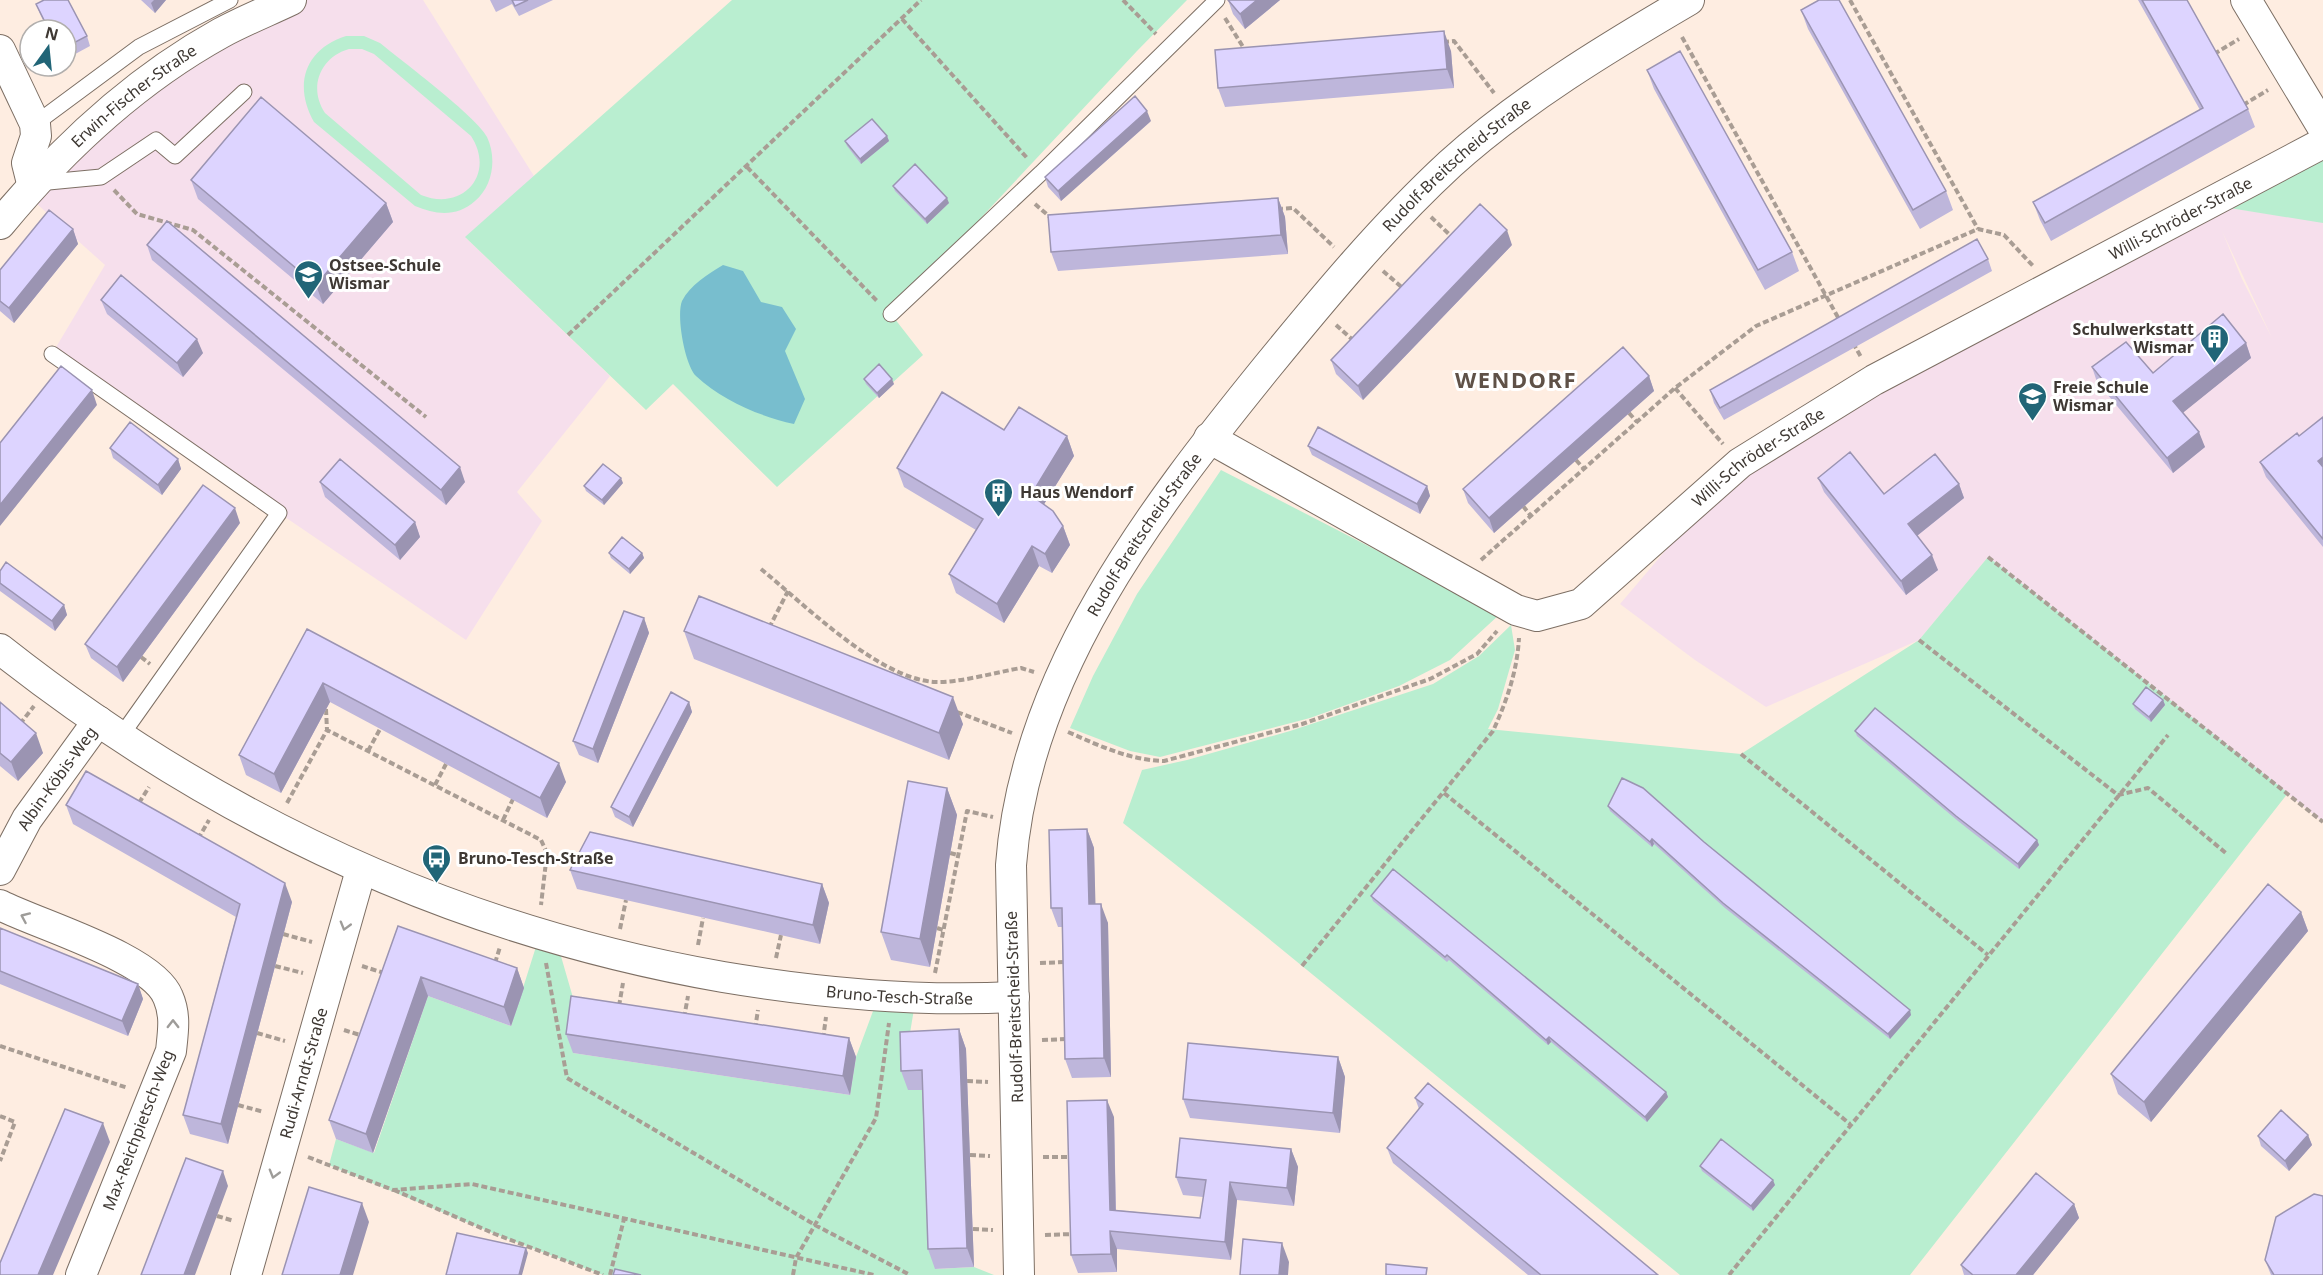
<svg xmlns="http://www.w3.org/2000/svg" width="2323" height="1275" viewBox="0 0 2323 1275" font-family="'Noto Sans',sans-serif">
  <style>
    .education { fill: #f6dfec; fill-rule: evenodd }
    .green { fill: #b9eed0; fill-rule: evenodd }
    .water { fill: #78bece }
    .lines { fill: none; stroke-linecap: round; stroke-linejoin: round }
    .lane-casing { stroke: #7d6f64; stroke-width: 17 }
    .street-casing { stroke: #7d6f64; stroke-width: 32 }
    .path { stroke: #a99d94; stroke-width: 4; stroke-dasharray: 6 3; stroke-linecap: butt }
    .lane { stroke: #fff; stroke-width: 15 }
    .street { stroke: #fff; stroke-width: 30 }
    .wall { fill: #beb6db }
    .shaded-wall { fill: #9b94b2 }
    .building { fill: #ddd4ff; stroke: #9b94b2; stroke-width: 1.5 }
    .oneway { stroke: #9e9c99 }
    .labels { text-anchor: middle; stroke-width: 6; stroke-linejoin: round; paint-order: stroke }
    .street-label { font-size: 16px; fill: #3e3833; stroke: #fff }
    .poi-label { font-size: 16px; font-weight: bold; fill: #3e3833; stroke: #fff; text-anchor: start }
    .district-label { font-size: 22px; font-weight: bold; letter-spacing: 1.5px; fill: #5f5147; stroke: #fff }
  </style>
  <rect width="100%" height="100%" fill="#feede1"/>
  <path class="education" d="M291,0H423L534,176L466,238L610,376L517,492L542,521L466,640L279,513L52,354L105,265L37,204L139,87Z
    M2211,205L2323,222V822L1988,557L1919,640L1766,707L1695,660L1620,604L1740,463ZM2222,231L2272,338L2242,279Z"/>
  <path class="green" d="M732,0H1187L1137,51L891,314L923,355L777,487L673,384L646,410L465,237Z
    M346,36H364L380,43C402,61 477,117 487,137C497,158 493,186 475,201C457,217 436,215 415,206L314,122C293,85 305,49 346,36ZM349,49H362L374,54L471,136C496,174 463,212 421,195L325,113C308,88 320,57 349,49Z
    M2323,143V223L2211,205Z
    M1221,470L1500,614L1450,660L1399,686L1310,718L1160,757L1130,751L1070,728L1093,676L1137,594Z
    M1988,557L2288,793L1910,1275H1680L1257,929L1123,823L1142,770L1187,760L1290,731L1433,684L1479,656L1511,625L1515,650L1498,709L1488,729L1741,754L1919,640Z
    M540,934L556,939L578,1015L573,1053L850,1095L856,1057L879,995L916,997L907,1051L908,1090L929,1089L936,1269L974,1267L994,1275H603L495,1234L329,1165L336,1139L374,1153L428,996L511,1026Z"/>
  <path class="water" d="M723,265L743,271L761,302L782,307L796,329L785,351L805,399L794,424C759,416 723,401 696,376C685,365 676,316 682,301C690,285 708,274 723,265Z"/>
  <g class="lines">
    <defs>
      <path id="lane" d="M35,124L139,47L230,0
        M38,183L101,177L156,140L175,156L244,92
        M891,314L1041,173L1217,0
        M52,354L279,513L121,736"/>
      <g id="street">
        <path d="M2246,0L2323,128"/>
        <path d="M0,50L35,124L36,136L27,163L32,183"/>
        <path id="s1" d="M0,224C61,150 136,80 221,33C243,21 268,11 291,0"/>
        <path id="s2" d="M1209,438L1516,610L1537,616L1581,604L1740,463L1874,380L2323,143"/>
        <path id="s3" d="M0,649C214,818 453,930 723,977C819,993 917,1002 1014,997"/>
        <path id="s4" d="M0,870L27,819L98,721"/>
        <path d="M0,905C39,925 153,958 168,997C176,1015 173,1032 171,1051L81,1275"/>
        <path id="s5" d="M246,1275L361,870"/>
        <path id="s6" d="M1019,1275L1011,865C1025,674 1151,510 1267,367C1325,296 1383,226 1450,164C1521,100 1607,48 1689,0"/>
      </g>
    </defs>
    <use href="#lane" class="lane-casing"/>
    <use href="#street" class="street-casing"/>
    <path class="path" d="M1123,0L1156,34
      M1850,0L1978,229
      M1225,18L1245,50
      M902,19L1028,159
      M1682,37L1840,321
      M1443,42L1454,41L1494,93
      M2214,54L2239,39
      M2243,105L2268,90
      M747,167L878,302
      M114,190L137,214L193,230L426,417
      M1035,204L1050,217
      M1277,209L1293,208L1334,247
      M1431,217L1452,237
      M1383,271L1405,290
      M1336,325L1353,340
      M568,335L921,0
      M1853,343L1861,357
      M1675,388L1723,444
      M1629,413L1637,422
      M1576,460L1584,469
      M1523,506L1531,516
      M1988,557L2323,822
      M1481,560L1675,388L1756,326L1978,229L2004,235L2034,267
      M761,569C805,605 879,679 935,682C959,683 997,672 1021,668L1034,672
      M769,628L788,591
      M1919,640L2118,795L2148,788L2227,854
      M141,657L150,664
      M326,709L327,730
      M957,712L1012,733
      M20,724L34,706
      M1068,732C1100,746 1129,760 1164,761L1302,724L1430,679L1477,654L1497,631
      M368,751L380,729
      M1741,754L1988,955
      M435,785L446,764
      M1444,793L1850,1124
      M139,803L149,787
      M287,803L327,730L541,840L547,853L541,905
      M503,820L513,799
      M198,839L209,820
      M950,853L958,855
      M937,928L943,930
      M620,929L626,900
      M283,934L312,942
      M698,945L703,918
      M776,958L781,935
      M495,963L500,947
      M546,963L567,1078L815,1225L910,1275
      M1040,963L1066,962
      M275,966L303,973
      M362,966L384,973
      M1302,966L1493,731C1507,700 1517,672 1519,638
      M935,973L967,811L993,817
      M619,1006L623,983
      M684,1018L688,996
      M755,1029L758,1010
      M344,1030L363,1036
      M257,1033L285,1041
      M823,1039L826,1017
      M1042,1040L1067,1039
      M0,1046L128,1088
      M967,1081L988,1082
      M238,1105L264,1112
      M0,1116L15,1122L0,1161
      M970,1155L990,1156
      M308,1157L393,1190L472,1184L874,1275
      M1043,1157H1071
      M394,1190L495,1234L603,1275
      M217,1216L234,1221
      M973,1229L993,1230
      M1045,1235L1073,1234
      M610,1275L624,1219
      M793,1275L796,1258L876,1118L889,1023
      M1729,1275L2168,735"/>
    <use href="#lane" class="lane"/>
    <use href="#street" class="street"/>
  </g>
  <path class="wall" d="M141,0H166L155,13Z
    M490,0H553L519,16L512,4L496,12Z
    M1228,0H1280L1245,29L1233,14Z
    M2138,0H2187L2248,109L2255,127L2051,241L2040,220L2033,202L2200,110Z
    M36,4L87,36L90,46L66,59V30H48L40,14Z
    M1801,10L1946,191L1953,210L1920,229L1808,29Z
    M1451,51L1454,88L1225,107L1218,88Z
    M1647,70L1792,252L1799,271L1765,290L1654,89Z
    M1151,121L1061,201L1048,187L1045,177Z
    M887,136L889,141L861,164L847,146L845,141Z
    M191,180L386,203L393,222L323,304L198,199Z
    M893,186L949,203L927,224L895,191Z
    M1278,198L1285,217L1288,254L1058,271L1051,252Z
    M73,229L78,244L14,323L0,311V270Z
    M147,245L465,482L446,505L152,260Z
    M1512,245L1363,400L1336,374L1331,360Z
    M1988,259L1992,271L1724,420L1714,403L1710,390Z
    M101,300L203,353L183,377L107,314Z
    M2246,343L2251,358L2183,412L2205,447L2173,473L2097,382L2092,367L2153,373Z
    M1649,376L1654,391L1494,533L1468,503L1463,489Z
    M864,379L894,384L879,398L866,384Z
    M2323,417V547L2266,477L2260,462L2299,436Z
    M1004,430L1067,436L1074,456L1044,504L1063,526L1070,545L1052,573L1039,566L1004,623L956,593L949,574L976,530L904,487L897,468Z
    M1308,446L1427,486L1430,496L1420,514L1312,455Z
    M110,448L178,459L181,469L162,495L113,458Z
    M1818,478L1884,494L1959,484L1964,498L1917,536L1938,570L1906,595L1824,492Z
    M320,482L415,522L420,537L400,560L325,497Z
    M623,483L604,505L586,491L584,486Z
    M240,523L123,682L91,658L85,644Z
    M609,553H642L644,558L630,574L611,558Z
    M0,571L64,605L67,615L55,631L0,591Z
    M644,618L649,633L598,763L579,755L573,741Z
    M307,629L566,782L547,818L330,702L281,793L246,775L239,755Z
    M684,631L963,724L949,760L694,659Z
    M2163,700L2165,705L2151,722L2135,709L2133,704Z
    M0,702L43,753L18,781L0,766Z
    M689,702L692,712L633,827L615,817L611,807Z
    M1855,731L2037,840L2039,845L2019,869L1958,821L1857,736Z
    M947,788L957,815L930,967L891,960L881,932Z
    M66,805L292,902L228,1144L190,1134L183,1115L236,917L73,824Z
    M1608,806L1704,842L1911,1015L1890,1039L1725,908L1654,844L1652,847L1610,811Z
    M1087,829L1094,848L1095,904L1108,923L1111,1077L1072,1078L1065,1059L1062,927H1058L1051,908Z
    M570,870L822,884L829,903L820,944L577,889Z
    M1371,896L1666,1092L1668,1097L1647,1122L1551,1042L1548,1045L1449,960L1447,962L1373,901Z
    M2301,912L2308,931L2151,1122L2118,1094L2111,1074Z
    M398,926L517,968L524,988L511,1026L428,996L373,1153L336,1139L329,1120Z
    M0,928L138,984L143,999L128,1036L0,984Z
    M959,1029L966,1049L974,1267L935,1269L928,1249L922,1090H908L901,1071Z
    M566,1034L849,1038L856,1057L850,1095L573,1053Z
    M1338,1057L1345,1077L1340,1133L1190,1118L1183,1099Z
    M1415,1098L1658,1275H1528L1393,1163L1387,1148L1419,1109Z
    M1114,1117L1116,1210L1200,1218L1203,1197L1183,1195L1176,1177L1291,1149L1298,1167L1294,1206L1237,1200L1231,1260L1117,1249V1272L1078,1273L1071,1255Z
    M2308,1135L2312,1145L2289,1171L2261,1146L2258,1136Z
    M1700,1166L1775,1185L1753,1211L1702,1171Z
    M2074,1204L2079,1218L2033,1275H1964L1961,1265Z
    M2265,1260L2323,1275H2271Z"/>
  <path class="shaded-wall" d="M154,0H166L155,13L151,3Z
    M1257,0H1280L1245,29L1240,14Z
    M1444,31L1451,51L1454,88L1447,69Z
    M1147,111L1151,121L1061,201L1058,191Z
    M887,136L889,141L861,164L860,159Z
    M947,198L949,203L927,224L925,219Z
    M1278,198L1285,217L1288,254L1281,235Z
    M386,203L393,222L323,304L316,285Z
    M73,229L78,244L14,323L9,308Z
    M1507,230L1512,245L1363,400L1358,386Z
    M197,339L203,353L183,377L177,363Z
    M2246,343L2251,358L2179,416L2173,401Z
    M1649,376L1654,391L1494,533L1489,518Z
    M892,379L894,384L879,398L877,393Z
    M92,390L97,405L0,526V505Z
    M2199,432L2205,447L2173,473L2167,458Z
    M1067,436L1074,456L1038,514L1031,495Z
    M2323,457V474L2318,461Z
    M178,459L181,469L162,495L158,485Z
    M460,467L465,482L446,505L441,490Z
    M621,478L623,483L604,505L602,500Z
    M1959,484L1964,498L1913,539L1908,524Z
    M1427,486L1430,496L1420,514L1417,504Z
    M235,508L240,523L123,682L117,667Z
    M415,522L420,537L400,560L395,545Z
    M1063,526L1070,545L1052,573L1045,554Z
    M1032,546L1039,566L1004,623L997,604Z
    M642,553L644,558L630,574L629,569Z
    M1932,555L1938,570L1906,595L1901,581Z
    M64,605L67,615L55,631L52,621Z
    M644,618L649,633L598,763L593,749Z
    M323,683L330,702L281,793L274,774Z
    M953,697L963,724L949,760L939,733Z
    M2163,700L2165,705L2151,722L2149,717Z
    M689,702L692,712L633,827L629,817Z
    M36,733L43,753L18,781L11,762Z
    M559,763L566,782L547,818L540,798Z
    M947,788L957,815L930,967L920,939Z
    M1087,829L1094,848L1096,923L1089,904Z
    M1652,839L1654,844L1652,847L1650,842Z
    M2037,840L2039,845L2019,869L2018,864Z
    M285,883L292,902L228,1144L221,1124Z
    M822,884L829,903L820,944L813,925Z
    M1101,904L1108,923L1111,1077L1104,1058Z
    M2301,912L2308,931L2151,1122L2144,1102Z
    M517,968L524,988L511,1026L504,1007Z
    M421,977L428,996L373,1153L366,1134Z
    M138,984L143,999L128,1036L122,1021Z
    M1910,1010L1911,1015L1890,1039L1888,1034Z
    M959,1029L966,1049L974,1267L967,1248Z
    M1549,1037L1551,1042L1548,1045L1546,1040Z
    M849,1038L856,1057L850,1095L843,1076Z
    M1338,1057L1345,1077L1340,1133L1333,1113Z
    M1666,1092L1668,1097L1647,1122L1645,1117Z
    M1107,1100L1114,1117L1116,1228L1110,1210Z
    M103,1123L110,1142L53,1275H38Z
    M2308,1135L2312,1145L2289,1171L2285,1161Z
    M1291,1149L1298,1167L1294,1206L1287,1188Z
    M223,1171L228,1186L195,1275H184Z
    M1773,1180L1775,1185L1753,1211L1751,1206Z
    M1230,1182L1237,1200L1231,1260L1225,1242Z
    M362,1203L369,1222L353,1275H340Z
    M2074,1204L2079,1218L2033,1275H2016Z
    M1110,1231L1117,1249V1272L1111,1254Z
    M1282,1243L1289,1262L1288,1275H1279Z
    M526,1248L528,1253L522,1275H519Z"/>
  <path class="building" d="M44,0H68L87,36L66,47V30H49L36,4Z
    M512,0H528L515,6Z
    M1228,0H1257L1240,14Z
    M1819,0H1839L1946,191L1913,210L1801,10Z
    M2142,0H2187L2248,109L2045,223L2033,202L2203,108Z
    M1444,31L1447,69L1218,88L1215,50Z
    M1680,51L1792,252L1758,270L1647,70Z
    M1135,96L1147,111L1058,191L1045,177Z
    M261,97L386,203L316,285L191,180Z
    M872,119L887,136L860,159L845,141Z
    M915,164L947,198L925,219L893,186Z
    M1278,198L1281,235L1051,252L1048,215Z
    M1480,204L1507,230L1358,386L1331,360Z
    M49,210L73,229L9,308L0,301V270Z
    M167,221L460,467L441,490L147,245Z
    M1977,239L1988,259L1720,408L1710,390Z
    M121,275L197,339L177,363L101,300Z
    M2223,314L2246,343L2173,401L2199,432L2167,458L2092,367L2126,342L2153,373Z
    M1623,347L1649,376L1489,518L1463,489Z
    M879,364L892,379L877,393L864,379Z
    M61,366L92,390L0,505V443Z
    M942,392L1004,430L1019,407L1067,436L1031,495L1053,511L1063,526L1045,554L1032,546L997,604L949,574L983,519L897,468Z
    M2323,417V457L2318,461L2323,467V539L2260,462L2297,433L2299,436Z
    M130,422L178,459L158,485L110,448Z
    M1318,427L1427,486L1417,504L1308,446Z
    M1850,452L1884,494L1935,454L1959,484L1908,524L1932,555L1901,581L1818,478Z
    M340,459L415,522L395,545L320,482Z
    M603,464L621,478L602,500L584,486Z
    M203,485L235,508L117,667L85,644Z
    M622,537L642,553L629,569L609,553Z
    M6,562L64,605L52,621L0,583V571Z
    M699,596L953,697L939,733L684,631Z
    M624,611L644,618L593,749L573,741Z
    M307,629L559,763L540,798L323,683L274,774L239,755Z
    M2146,687L2163,700L2149,717L2133,704Z
    M671,692L689,702L629,817L611,807Z
    M0,702L36,733L11,762L0,753Z
    M1875,708L2037,840L2018,864L1956,816L1855,731Z
    M86,771L285,883L221,1124L183,1115L240,904L66,805Z
    M1622,778L1643,788L1704,842L1910,1010L1888,1034L1723,903L1652,839L1650,842L1608,806Z
    M908,781L947,788L920,939L881,932Z
    M1087,829L1089,904H1101L1104,1058L1065,1059L1062,908H1051L1049,830Z
    M590,832L822,884L813,925L570,870Z
    M1393,869L1666,1092L1645,1117L1549,1037L1546,1040L1447,955L1445,957L1371,896Z
    M2268,884L2301,912L2144,1102L2111,1074Z
    M398,926L517,968L504,1007L421,977L366,1134L329,1120Z
    M0,928L138,984L122,1021L0,971Z
    M571,996L849,1038L843,1076L566,1034Z
    M959,1029L967,1248L928,1249L922,1070L901,1071L900,1032Z
    M1188,1043L1338,1057L1333,1113L1183,1099Z
    M1428,1083L1658,1275H1541L1387,1148L1423,1104L1415,1098Z
    M1107,1100L1110,1210L1200,1218L1206,1180L1176,1177L1180,1138L1291,1149L1287,1188L1230,1182L1225,1242L1110,1231L1111,1254L1071,1255L1067,1101Z
    M65,1109L103,1123L38,1275H0V1263Z
    M2281,1110L2308,1135L2285,1161L2258,1136Z
    M1721,1139L1773,1180L1751,1206L1700,1166Z
    M186,1158L223,1171L184,1275H141Z
    M2036,1173L2074,1204L2016,1275H1973L1961,1265Z
    M309,1187L362,1203L340,1275H282Z
    M2314,1194L2323,1196V1275H2274L2265,1260L2276,1217Z
    M457,1233L526,1248L519,1275H446Z
    M1243,1239L1282,1243L1279,1275H1240Z
    M1386,1264L1427,1268L1426,1275H1386Z
    M615,1269L641,1275H613Z"/>
  <defs><path id="oneway-chevron" d="M-2-3.5L2.5 0L-2 3.5" fill="none" stroke-width="1.6" stroke-linecap="round" stroke-linejoin="round" transform="scale(1.5)"/></defs>
  <g class="oneway">
    <use href="#oneway-chevron" transform="translate(25 917) rotate(-156)"/>
    <use href="#oneway-chevron" transform="translate(345 926) rotate(106)"/>
    <use href="#oneway-chevron" transform="translate(173 1024) rotate(-90)"/>
    <use href="#oneway-chevron" transform="translate(274 1174) rotate(106)"/>
  </g>
  <defs>
    <symbol id="school-pin" viewBox="-11 -11 22 30"><path d="M0 17L-7.5 6A9.5 9.5 0 1 1 7.5 6Z" fill="#216577" stroke="#fff"/><path d="M0-5L7-2L0 1L-7-2ZM-4 1L0 2.5L4 1V4Q0 6-4 4Z" fill="#fff"/></symbol>
    <symbol id="building-pin" viewBox="-11 -11 22 30"><path d="M0 17L-7.5 6A9.5 9.5 0 1 1 7.5 6Z" fill="#216577" stroke="#fff"/><path d="M-4-6H4V6H1V3H-1V6H-4ZM-2.5-4.3h1.7v1.8h-1.7ZM.8-4.3h1.7v1.8H.8ZM-2.5-1h1.7V.8h-1.7ZM.8-1h1.7V.8H.8Z" fill="#fff"/></symbol>
    <symbol id="bus-pin" viewBox="-11 -11 22 30"><path d="M0 17L-7.5 6A9.5 9.5 0 1 1 7.5 6Z" fill="#216577" stroke="#fff"/><path d="M-5-6H5V4H4V6H2V4H-2V6H-4V4H-5ZM-3.5-4V0h7V-4ZM-3.5 1.2v1.5H-2V1.2ZM2 1.2v1.5H3.5V1.2Z" fill="#fff"/></symbol>
  </defs>
  <g fill-rule="evenodd">
    <use href="#school-pin" x="292" y="258" width="33" height="45"/>
    <use href="#building-pin" x="2198" y="322" width="33" height="45"/>
    <use href="#school-pin" x="2016" y="380" width="33" height="45"/>
    <use href="#building-pin" x="982" y="476" width="33" height="45"/>
    <use href="#bus-pin" x="420" y="842" width="33" height="45"/>
  </g>
  <g class="labels">
    <g class="street-label">
      <text dy="6" stroke="none"><textPath href="#s1" startOffset="186">Erwin-Fischer-Straße</textPath></text>
      <text dy="6" stroke="none"><textPath href="#s6" startOffset="1257">Rudolf-Breitscheid-Straße</textPath></text>
      <text dy="6" stroke="none"><textPath href="#s2" startOffset="1136">Willi-Schröder-Straße</textPath></text>
      <text dy="6" stroke="none"><textPath href="#s2" startOffset="650">Willi-Schröder-Straße</textPath></text>
      <text dy="6" stroke="none"><textPath href="#s6" startOffset="771">Rudolf-Breitscheid-Straße</textPath></text>
      <text dy="6" stroke="none"><textPath href="#s4" startOffset="108">Albin-Köbis-Weg</textPath></text>
      <text dy="6" stroke="none"><textPath href="#s3" startOffset="980">Bruno-Tesch-Straße</textPath></text>
      <text transform="translate(1014 1007) rotate(-92)" y="6">Rudolf-Breitscheid-Straße</text>
      <text dy="6" stroke="none"><textPath href="#s5" startOffset="210">Rudi-Arndt-Straße</textPath></text>
      <text transform="translate(138 1130) rotate(-69)" y="6">Max-Reichpietsch-Weg</text>
    </g>
    <g class="poi-label">
      <text x="329" y="271">Ostsee-Schule<tspan x="329" dy="18">Wismar</tspan></text>
      <text x="2194" y="335" text-anchor="end">Schulwerkstatt<tspan x="2194" dy="18">Wismar</tspan></text>
      <text x="2053" y="393">Freie Schule<tspan x="2053" dy="18">Wismar</tspan></text>
      <text x="1020" y="498">Haus Wendorf</text>
      <text x="458" y="864">Bruno-Tesch-Straße</text>
    </g>
    <g class="district-label">
      <text x="1516" y="388">WENDORF</text>
    </g>
  </g>
  <g transform="translate(48 48) rotate(15)"><circle r="28" fill="#ffffff" stroke="#b2afad" stroke-width="1.5"/>
  <path d="M0-4.5L10 22L0 15L-10 22Z" fill="#216577"/>
  <text y="-9" font-size="16" font-weight="bold" text-anchor="middle" fill="#3e3833">N</text>
  </g>
</svg>
